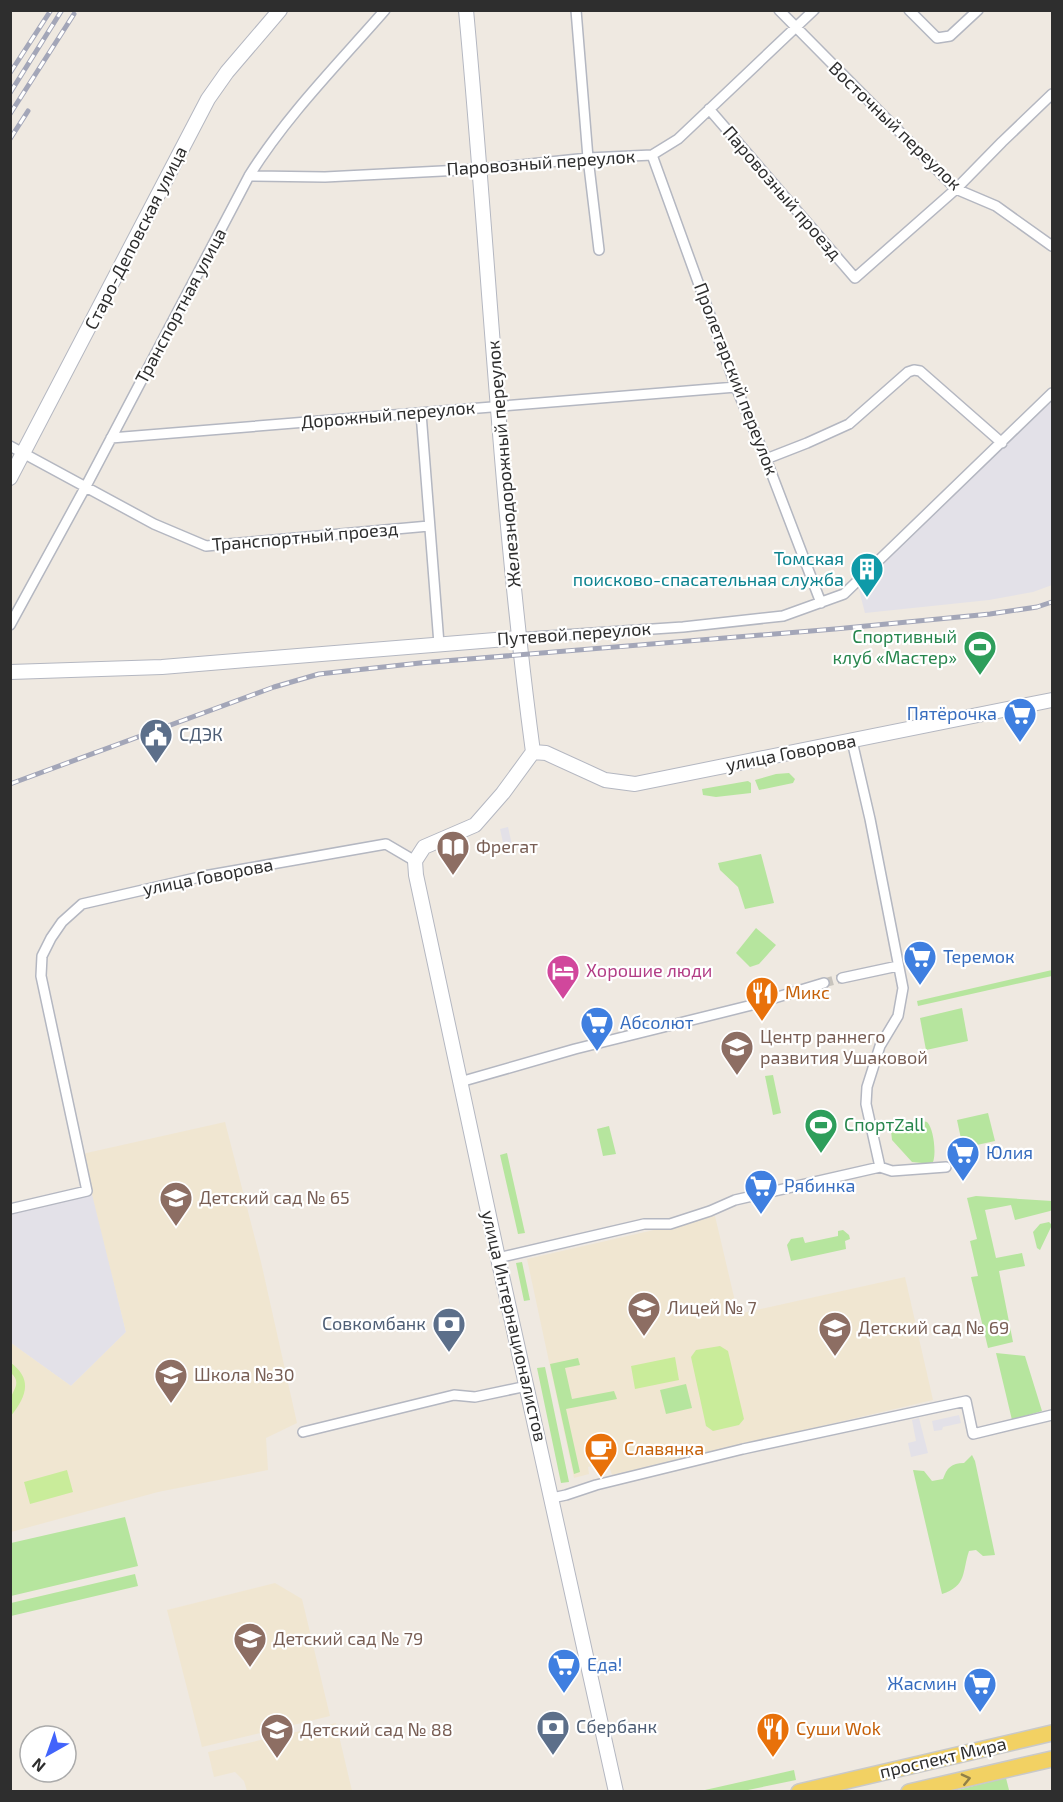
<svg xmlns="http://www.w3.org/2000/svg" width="1063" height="1802" viewBox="0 0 1063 1802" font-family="'Exo 2',sans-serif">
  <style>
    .industrial { fill: #e3e1e8 }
    .education { fill: #f0e6d1 }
    .green { fill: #b6e59e }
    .pitch { fill: #c9ec9a }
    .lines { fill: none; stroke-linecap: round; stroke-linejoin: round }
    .street-tunnel { stroke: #c8c4bd; stroke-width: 9; stroke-dasharray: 9 4.5; stroke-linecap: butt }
    .street-casing { stroke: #b4b7c1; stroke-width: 12 }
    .secondary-casing { stroke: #b4b7c1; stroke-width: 16 }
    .primary-casing { stroke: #c9c9c9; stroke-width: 18 }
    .street { stroke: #fff; stroke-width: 9 }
    .secondary { stroke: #fff; stroke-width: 14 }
    .primary { stroke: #f2d163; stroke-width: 15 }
    .rail-casing { stroke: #a3a6b8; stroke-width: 5 }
    .rail { stroke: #fff; stroke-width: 3; stroke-dasharray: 9; stroke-linecap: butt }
    .oneway { stroke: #908048 }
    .labels { text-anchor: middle; stroke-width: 4.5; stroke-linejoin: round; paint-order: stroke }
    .street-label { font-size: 18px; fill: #2e2e2e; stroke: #fff }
    .culture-label { font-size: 18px; fill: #0d838f; stroke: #fff; text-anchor: end }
    .leisure-label { font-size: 18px; fill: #27864d; stroke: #fff; text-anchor: end }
    .shop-label { font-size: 18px; fill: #366cbe; stroke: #fff; text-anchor: start }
    .service-label { font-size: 18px; fill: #4e5e75; stroke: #fff; text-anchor: start }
    .education-label { font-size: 18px; fill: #785e54; stroke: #fff; text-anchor: start }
    .hotel-label { font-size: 18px; fill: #b23c85; stroke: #fff; text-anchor: start }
    .food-label { font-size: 18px; fill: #c56008; stroke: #fff; text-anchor: start }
  </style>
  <rect width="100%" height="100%" fill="#efe9e1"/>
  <path class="industrial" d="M1052,398V585L1033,592L989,600L865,613L858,586Z
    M508,827L514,854L506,856L500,829Z
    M92,1191L126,1332L71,1386L11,1343V1213Z
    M959,1415L961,1423L943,1427L942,1430L934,1431L932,1421Z
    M919,1418L928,1453L911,1457L908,1443L916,1441L912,1420Z"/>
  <path class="education" d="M225,1122L261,1262L297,1423L266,1438L268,1470L158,1492L11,1532V1343L71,1386L126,1332L82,1154Z
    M715,1216L738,1314L905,1277L933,1400L612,1475L608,1462L588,1467L589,1474L574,1478L527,1259Z
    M275,1583L302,1599L330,1716L202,1747L167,1610Z
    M336,1723L352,1791H247L244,1781L235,1772L214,1777L208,1752Z"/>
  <path class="green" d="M789,773L795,779L793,783L759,790L755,780L776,774Z
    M748,781L751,783V793L716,797L703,795L702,789Z
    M761,854L774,903L745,909L738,887L720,870L718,863Z
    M756,928L776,945L759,964L750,967L736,953Z
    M1052,970V976L918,1006L917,1001Z
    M962,1008L968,1041L926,1050L920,1018Z
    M773,1075L781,1113L773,1115L765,1076Z
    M988,1113L995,1141L963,1148L957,1120Z
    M917,1121C921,1121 924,1121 927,1122C934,1128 937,1157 932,1164L912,1162L892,1140L891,1131L896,1127Z
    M609,1126L616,1154L603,1156L597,1129Z
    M507,1153L525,1233L518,1234L500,1155Z
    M976,1196L1052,1201V1210L1050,1211L1015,1220L1011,1205L985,1210L996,1258L1022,1253L1025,1266L999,1271L1013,1342L988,1348L971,1277L978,1276L970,1241L977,1239L967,1198Z
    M1049,1222L1052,1225L1040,1250L1037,1248L1033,1232L1040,1224Z
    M843,1230L849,1235L850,1239L845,1241L846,1249L791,1261L787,1245L791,1239L803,1237L805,1243L838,1236V1231Z
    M522,1262L530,1300L524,1301L516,1263Z
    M996,1353L1025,1356L1042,1411L1012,1420Z
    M578,1358L580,1365L565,1368L572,1399L614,1391L617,1399L566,1409L580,1472L574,1474L550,1364Z
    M545,1367L569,1482L561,1483L537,1368Z
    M686,1384L692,1408L666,1414L660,1390Z
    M972,1455L975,1461L995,1555L983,1556L976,1550L969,1551C962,1572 967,1586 942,1594L913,1470L924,1471L932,1481L943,1479C947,1468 951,1463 964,1463Z
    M125,1517L138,1566L11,1596V1543Z
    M135,1574L138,1586L11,1616V1603Z
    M794,1770L796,1780L743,1791L705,1790Z
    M1006,1778L1009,1790L953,1791Z"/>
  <path class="pitch" d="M720,1346L728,1351L744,1419L739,1425L713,1431L706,1426L691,1357L696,1350Z
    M675,1357L679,1380L635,1389L631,1366Z
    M11,1363C34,1380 25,1398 11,1416C11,1411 9,1405 10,1400C13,1389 22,1383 11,1373Z
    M67,1470L73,1492L30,1504L24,1482Z"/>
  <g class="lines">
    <path class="street-tunnel" d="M824,983L842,978"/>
    <defs>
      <path id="street" d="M576,10L588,158L599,250
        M779,10L956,189L996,206L1052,246
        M909,10L937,38L950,36L978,10
        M709,109L855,278L956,189L1002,142L1052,94
        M652,155L736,387L766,459L821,603
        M249,176L325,177L481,169L588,158L652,155L678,139L814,10
        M421,413L439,644
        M111,438L736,387
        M10,446L154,524L206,546L429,526
        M766,459L807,443L849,424L908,372L914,370L920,371L1002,443
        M10,625L86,486L249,176C287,115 338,64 385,10
        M518,638L683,627L783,616L844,594L1052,393
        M852,741L870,819L903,988L898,1016L880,1046L867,1087L866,1104L880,1167
        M842,978L898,966
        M460,1082L575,1049L748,1006L824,983
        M10,1209L87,1191L41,976L42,956L51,938L62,922L82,904L204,876L386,844L415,861
        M498,1258L644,1224H670L710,1211L735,1200L880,1167L892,1171L946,1167
        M303,1432L454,1395L475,1397L527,1386
        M552,1498L566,1495L596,1485L743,1449L966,1401L973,1434L1052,1415"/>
      <path id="secondary" d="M466,10C489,257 500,506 533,752L503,793L475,825L424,847L415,861L416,875L498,1258L616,1792
        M10,478L208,99L227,72L280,10
        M10,672L162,667L518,638
        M533,752L546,753L605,780L635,784L1052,700"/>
      <path id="primary" d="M799,1792L1052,1733
        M909,1792L1052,1759"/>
    </defs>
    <use href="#street" class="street-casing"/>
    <use href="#secondary" class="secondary-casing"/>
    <use href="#primary" class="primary-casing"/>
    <use href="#street" class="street"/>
    <use href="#secondary" class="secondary"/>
    <use href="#primary" class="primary"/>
    <defs>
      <path id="rail" d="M10,73L51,10
        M10,93L62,10
        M10,114L74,14
        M10,139L28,111
        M10,784L274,687L319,674L420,663L835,629L990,614L1037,607L1052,602"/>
    </defs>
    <use href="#rail" class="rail-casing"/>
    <use href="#rail" class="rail"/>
  </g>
  <defs><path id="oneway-chevron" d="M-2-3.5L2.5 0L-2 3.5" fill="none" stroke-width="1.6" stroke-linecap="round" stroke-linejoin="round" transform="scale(1.5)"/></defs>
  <use class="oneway" href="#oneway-chevron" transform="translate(966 1779) rotate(-13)"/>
  <defs>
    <symbol id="building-pin" viewBox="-11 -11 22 30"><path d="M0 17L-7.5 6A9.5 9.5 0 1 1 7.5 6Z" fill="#0f9aa8" stroke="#fff"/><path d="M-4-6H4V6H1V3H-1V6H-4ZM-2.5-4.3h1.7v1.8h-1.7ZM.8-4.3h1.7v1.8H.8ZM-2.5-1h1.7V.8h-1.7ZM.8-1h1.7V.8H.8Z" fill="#fff"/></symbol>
    <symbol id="stadium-pin" viewBox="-11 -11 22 30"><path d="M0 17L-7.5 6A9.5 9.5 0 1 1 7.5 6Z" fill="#2e9e5b" stroke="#fff"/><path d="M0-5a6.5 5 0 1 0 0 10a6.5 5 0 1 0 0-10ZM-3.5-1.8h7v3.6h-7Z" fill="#fff"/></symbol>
    <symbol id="supermarket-pin" viewBox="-11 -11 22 30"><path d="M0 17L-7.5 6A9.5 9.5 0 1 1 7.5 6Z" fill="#3f7fe0" stroke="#fff"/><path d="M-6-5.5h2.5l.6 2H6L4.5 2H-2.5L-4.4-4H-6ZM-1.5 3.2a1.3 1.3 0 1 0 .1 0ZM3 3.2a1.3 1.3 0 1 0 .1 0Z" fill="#fff"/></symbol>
    <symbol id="civic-pin" viewBox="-11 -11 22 30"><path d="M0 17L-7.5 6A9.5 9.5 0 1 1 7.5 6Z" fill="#5c6f8a" stroke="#fff"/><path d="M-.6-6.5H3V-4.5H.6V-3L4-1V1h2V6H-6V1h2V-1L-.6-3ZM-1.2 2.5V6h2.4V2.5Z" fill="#fff"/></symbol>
    <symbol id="library-pin" viewBox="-11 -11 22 30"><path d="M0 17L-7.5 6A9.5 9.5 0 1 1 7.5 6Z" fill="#8d6e63" stroke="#fff"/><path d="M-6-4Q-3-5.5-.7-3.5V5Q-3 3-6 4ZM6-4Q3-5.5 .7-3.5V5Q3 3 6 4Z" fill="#fff"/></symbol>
    <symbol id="hotel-pin" viewBox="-11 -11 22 30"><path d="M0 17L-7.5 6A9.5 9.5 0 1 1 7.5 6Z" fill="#d1479c" stroke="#fff"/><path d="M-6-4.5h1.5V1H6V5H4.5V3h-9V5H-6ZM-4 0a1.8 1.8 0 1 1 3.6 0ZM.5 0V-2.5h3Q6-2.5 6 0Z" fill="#fff"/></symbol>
    <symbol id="restaurant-pin" viewBox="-11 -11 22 30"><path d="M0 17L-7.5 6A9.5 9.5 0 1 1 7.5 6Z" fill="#e8710a" stroke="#fff"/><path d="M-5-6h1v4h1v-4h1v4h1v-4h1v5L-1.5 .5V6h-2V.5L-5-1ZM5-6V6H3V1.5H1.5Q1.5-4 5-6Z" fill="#fff"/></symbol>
    <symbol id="school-pin" viewBox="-11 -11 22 30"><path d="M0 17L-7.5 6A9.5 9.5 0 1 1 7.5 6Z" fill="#8d6e63" stroke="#fff"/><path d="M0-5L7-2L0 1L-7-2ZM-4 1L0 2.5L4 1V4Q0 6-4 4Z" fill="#fff"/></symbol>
    <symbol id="bank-pin" viewBox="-11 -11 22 30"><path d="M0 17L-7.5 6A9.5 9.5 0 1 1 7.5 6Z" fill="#5c6f8a" stroke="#fff"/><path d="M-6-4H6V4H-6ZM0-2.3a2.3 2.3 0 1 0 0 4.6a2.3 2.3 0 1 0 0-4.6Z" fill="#fff"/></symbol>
    <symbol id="cafe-pin" viewBox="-11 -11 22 30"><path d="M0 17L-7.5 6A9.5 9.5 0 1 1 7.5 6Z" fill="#e8710a" stroke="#fff"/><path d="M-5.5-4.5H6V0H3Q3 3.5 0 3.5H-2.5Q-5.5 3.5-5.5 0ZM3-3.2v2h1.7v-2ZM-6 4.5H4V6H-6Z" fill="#fff"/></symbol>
  </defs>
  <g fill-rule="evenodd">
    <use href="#building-pin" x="848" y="550" width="38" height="52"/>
    <use href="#stadium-pin" x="961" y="628" width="38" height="52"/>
    <use href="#supermarket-pin" x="1001" y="695" width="38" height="52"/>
    <use href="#civic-pin" x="137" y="716" width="38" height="52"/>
    <use href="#library-pin" x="434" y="828" width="38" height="52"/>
    <use href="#supermarket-pin" x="901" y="938" width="38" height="52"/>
    <use href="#hotel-pin" x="544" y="952" width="38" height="52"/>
    <use href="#restaurant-pin" x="743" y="974" width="38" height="52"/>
    <use href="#supermarket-pin" x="578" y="1004" width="38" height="52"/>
    <use href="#school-pin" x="718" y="1028" width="38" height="52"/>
    <use href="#stadium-pin" x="802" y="1106" width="38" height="52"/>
    <use href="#supermarket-pin" x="944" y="1134" width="38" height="52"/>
    <use href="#supermarket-pin" x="742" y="1167" width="38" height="52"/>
    <use href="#school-pin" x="157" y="1179" width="38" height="52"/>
    <use href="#school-pin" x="625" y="1289" width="38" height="52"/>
    <use href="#bank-pin" x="430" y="1305" width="38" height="52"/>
    <use href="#school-pin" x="816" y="1309" width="38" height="52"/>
    <use href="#school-pin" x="152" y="1356" width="38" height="52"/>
    <use href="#cafe-pin" x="582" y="1430" width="38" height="52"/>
    <use href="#school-pin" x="231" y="1620" width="38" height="52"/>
    <use href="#supermarket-pin" x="545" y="1646" width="38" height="52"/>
    <use href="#supermarket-pin" x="961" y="1665" width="38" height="52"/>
    <use href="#bank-pin" x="534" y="1708" width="38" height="52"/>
    <use href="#restaurant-pin" x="754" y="1710" width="38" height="52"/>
    <use href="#school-pin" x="258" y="1711" width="38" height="52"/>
  </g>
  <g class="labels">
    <g class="street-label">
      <text transform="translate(895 126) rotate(44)" y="6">Восточный переулок</text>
      <text transform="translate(541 163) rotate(-4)" y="6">Паровозный переулок</text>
      <text transform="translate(782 193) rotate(49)" y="6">Паровозный проезд</text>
      <text transform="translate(136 238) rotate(-63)" y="6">Старо-Деповская улица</text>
      <text transform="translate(181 306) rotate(-62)" y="6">Транспортная улица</text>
      <text transform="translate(736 379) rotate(69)" y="6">Пролетарский переулок</text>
      <text transform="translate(388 415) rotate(-5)" y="6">Дорожный переулок</text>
      <text transform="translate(504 464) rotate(-95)" y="6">Железнодорожный переулок</text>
      <text transform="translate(305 537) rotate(-5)" y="6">Транспортный проезд</text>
      <text transform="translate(574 634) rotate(-4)" y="6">Путевой переулок</text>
      <text transform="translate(791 753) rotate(-11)" y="6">улица Говорова</text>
      <text transform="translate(208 877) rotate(-11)" y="6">улица Говорова</text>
      <text transform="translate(514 1326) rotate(77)" y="6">улица Интернационалистов</text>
      <text transform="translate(943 1758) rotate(-13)" y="6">проспект Мира</text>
    </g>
    <g class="culture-label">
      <text x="844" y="565">Томская<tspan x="844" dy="21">поисково-спасательная служба</tspan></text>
    </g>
    <g class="leisure-label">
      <text x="957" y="643">Спортивный<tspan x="957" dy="21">клуб «Мастер»</tspan></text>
      <text x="844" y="1131" text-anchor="start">СпортZall</text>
    </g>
    <g class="shop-label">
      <text x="997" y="720" text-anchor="end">Пятёрочка</text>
      <text x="943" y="963">Теремок</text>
      <text x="620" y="1029">Абсолют</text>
      <text x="986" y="1159">Юлия</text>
      <text x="784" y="1192">Рябинка</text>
      <text x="587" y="1671">Еда!</text>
      <text x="957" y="1690" text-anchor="end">Жасмин</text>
    </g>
    <g class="service-label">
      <text x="179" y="741">СДЭК</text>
      <text x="426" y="1330" text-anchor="end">Совкомбанк</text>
      <text x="576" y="1733">Сбербанк</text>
    </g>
    <g class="education-label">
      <text x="476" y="853">Фрегат</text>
      <text x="760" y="1043">Центр раннего<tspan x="760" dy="21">развития Ушаковой</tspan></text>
      <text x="199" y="1204">Детский сад № 65</text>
      <text x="667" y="1314">Лицей № 7</text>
      <text x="858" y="1334">Детский сад № 69</text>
      <text x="194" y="1381">Школа №30</text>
      <text x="273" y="1645">Детский сад № 79</text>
      <text x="300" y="1736">Детский сад № 88</text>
    </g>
    <g class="hotel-label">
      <text x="586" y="977">Хорошие люди</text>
    </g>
    <g class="food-label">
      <text x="785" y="999">Микс</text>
      <text x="624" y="1455">Славянка</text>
      <text x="796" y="1735">Суши Wok</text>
    </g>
  </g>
  <rect width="1063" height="1802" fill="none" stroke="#2e2e2e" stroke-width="24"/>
  <g transform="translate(48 1754) rotate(220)"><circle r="28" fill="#ffffff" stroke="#ababab" stroke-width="1.5"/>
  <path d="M0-4.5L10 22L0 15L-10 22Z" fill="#4264fb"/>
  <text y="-9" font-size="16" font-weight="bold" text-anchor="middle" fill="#2e2e2e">N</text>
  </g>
</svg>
